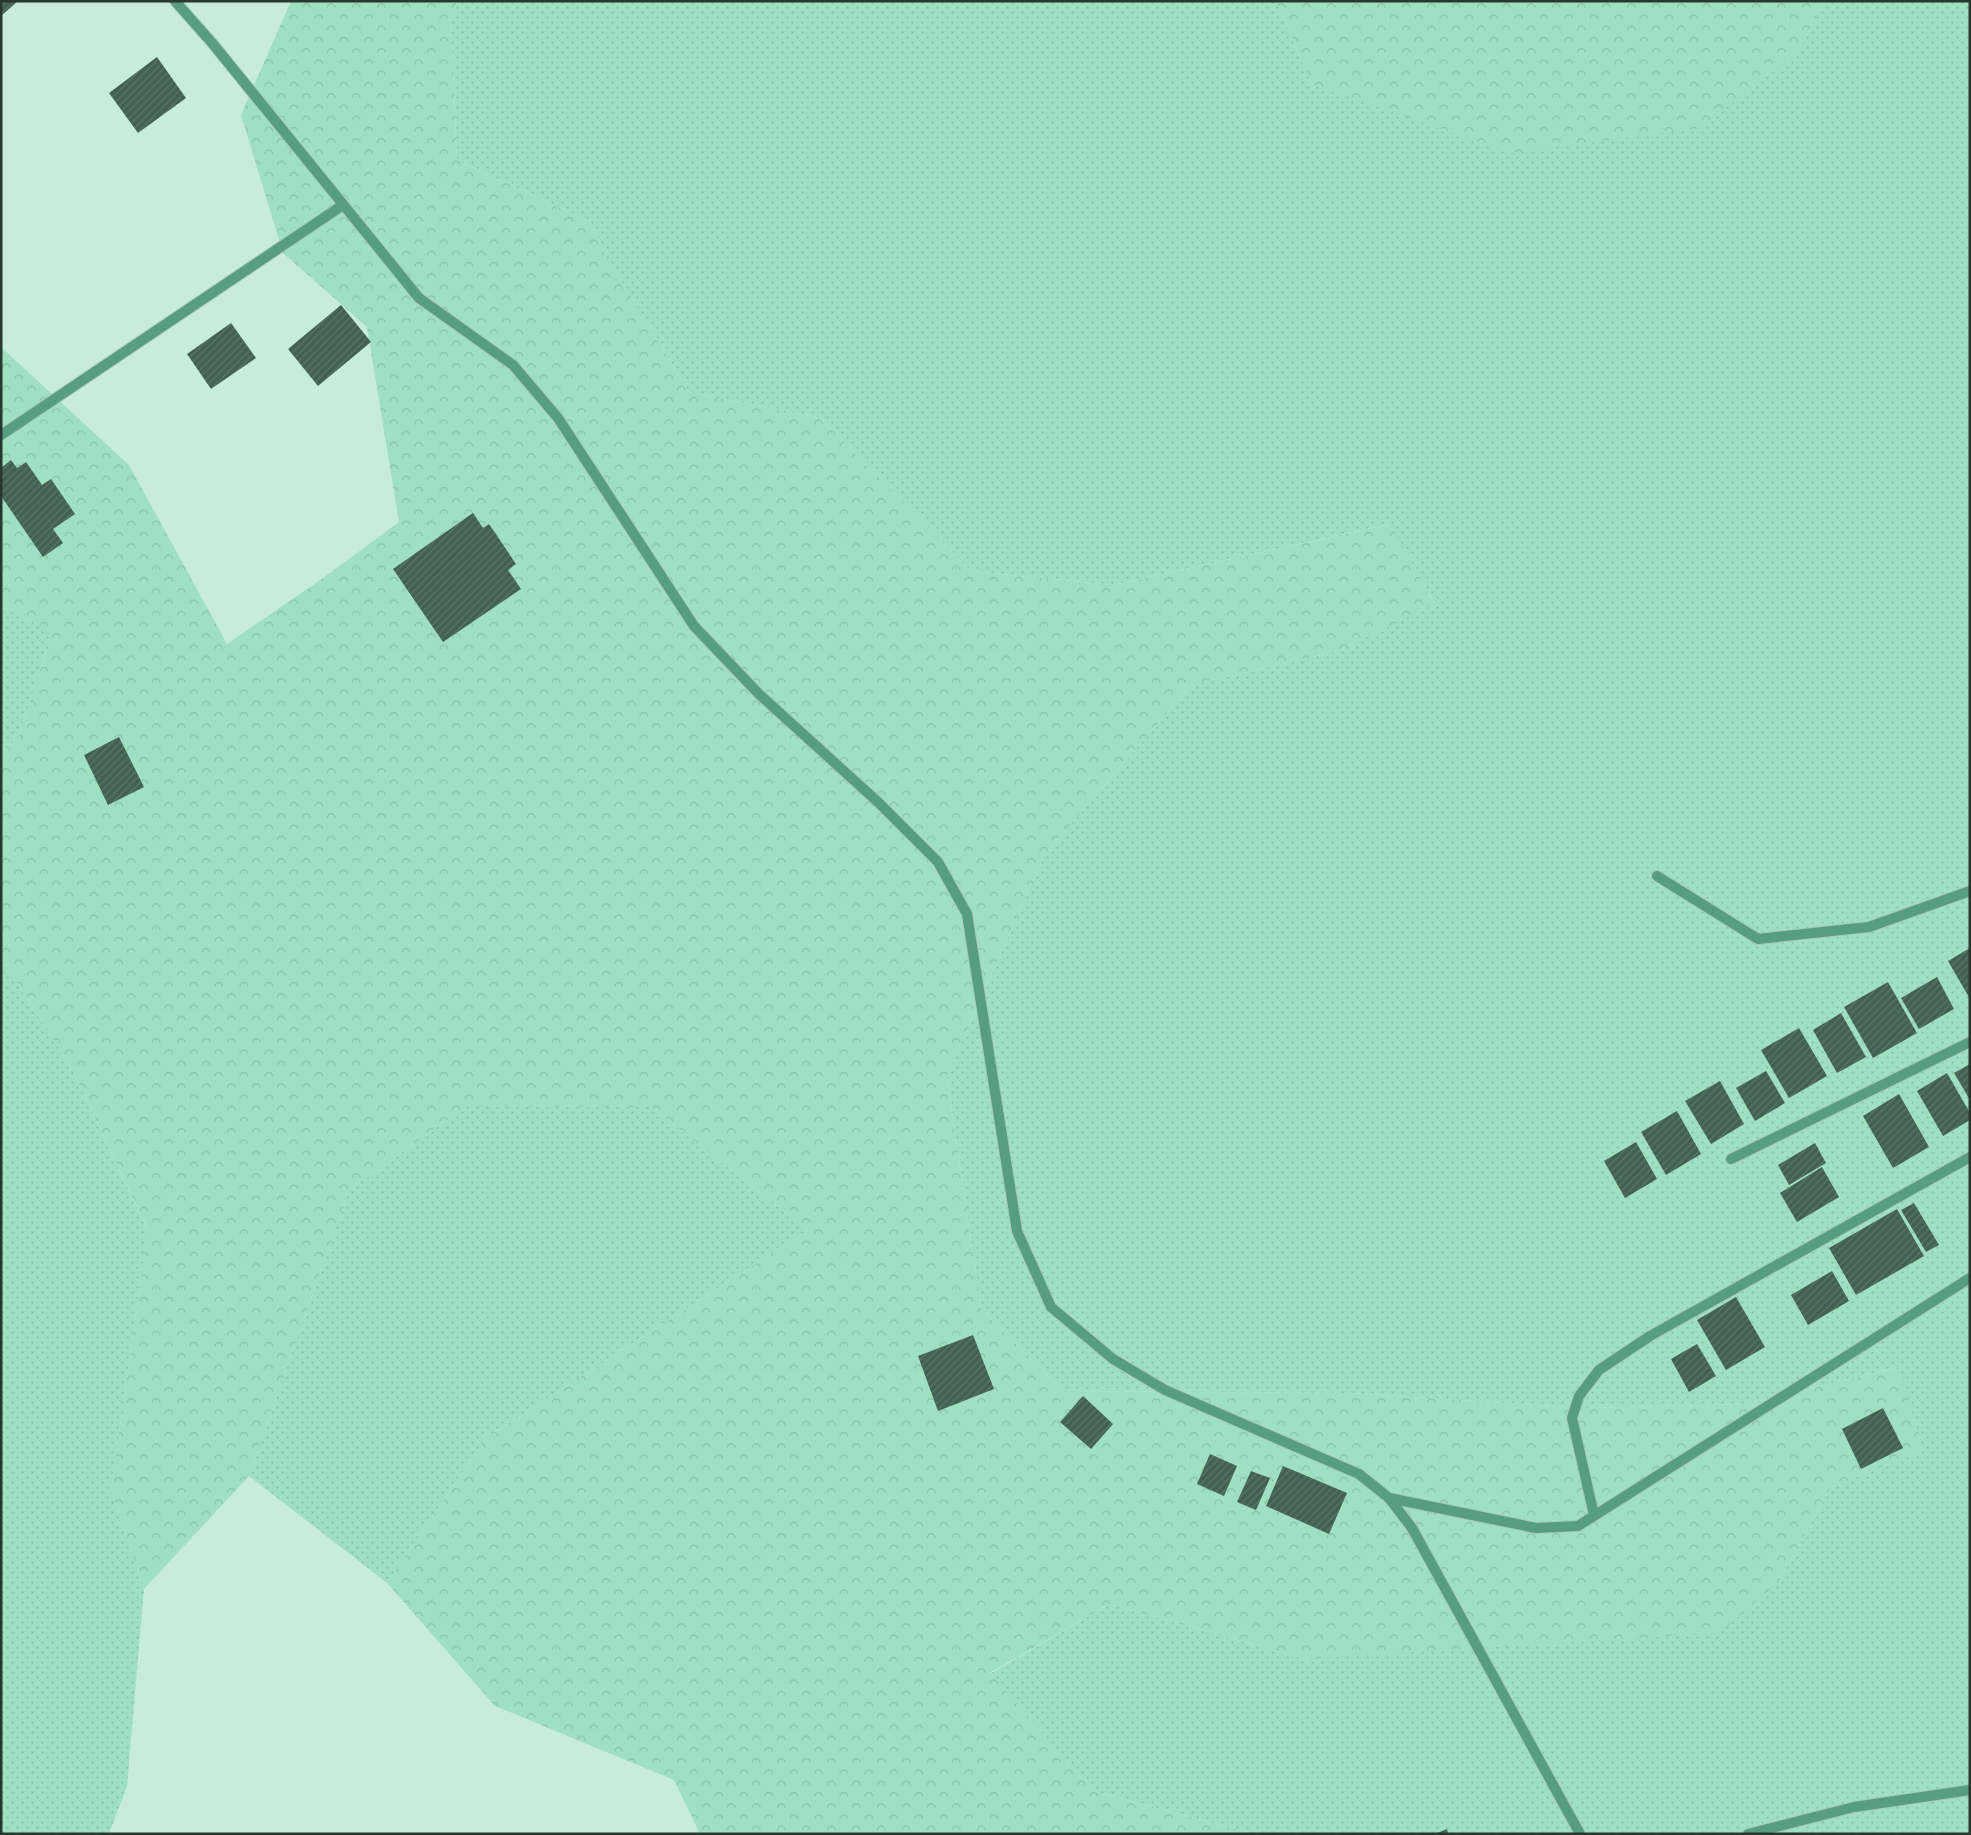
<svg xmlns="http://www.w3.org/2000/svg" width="1971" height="1835" viewBox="0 0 1971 1835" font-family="'Times New Roman',serif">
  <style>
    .green { fill: url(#green-dots) }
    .forest { fill: url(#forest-crowns) }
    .building { fill: url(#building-hatch) }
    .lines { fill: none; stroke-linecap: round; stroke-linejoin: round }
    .minor-casing { stroke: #a8c8b8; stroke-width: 12 }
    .minor { stroke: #579d7f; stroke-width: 10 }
  </style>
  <defs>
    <pattern id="green-dots" width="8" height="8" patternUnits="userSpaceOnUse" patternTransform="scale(1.25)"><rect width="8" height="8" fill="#9fe0c2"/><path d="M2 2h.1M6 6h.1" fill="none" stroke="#89c1a7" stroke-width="1.8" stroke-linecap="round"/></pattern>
    <pattern id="forest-crowns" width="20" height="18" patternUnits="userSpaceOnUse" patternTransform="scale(1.25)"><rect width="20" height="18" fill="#9fe0c2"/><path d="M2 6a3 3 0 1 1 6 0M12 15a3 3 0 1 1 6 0" fill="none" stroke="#89c1a7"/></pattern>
    <pattern id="building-hatch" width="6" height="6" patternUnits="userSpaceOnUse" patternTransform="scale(1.25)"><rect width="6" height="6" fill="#426153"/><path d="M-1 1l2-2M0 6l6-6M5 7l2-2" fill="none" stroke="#5b7569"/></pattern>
  </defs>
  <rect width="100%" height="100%" fill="#c8ecda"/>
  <path class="green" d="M457,1H1276L1312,84L1797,54L1824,1H1970V1834H1254L1094,1791L990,1674L1109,1604L1305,1659L1778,1583L1830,1488L1923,1450L1898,1367L1746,1404L1583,1408L1348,1393L1063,1391L981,1309L947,1076L1044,855L1191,685L1338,651L1435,603L1389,524L1113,585L971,571L820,418L689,392L607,258L590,222L457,160L451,18Z
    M1,606L52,632L19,736L1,755Z
    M1,958L70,1065L148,1231L111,1489L144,1589L127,1786L109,1834H1Z
    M467,1106L651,1107L808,1230L486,1438L387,1583L249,1476L349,1190Z"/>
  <path class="forest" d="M291,1H457L451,18L457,160L590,222L607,258L689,392L820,418L971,571L1113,585L1390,524L1435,604L1338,651L1191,685L1044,855L947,1076L981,1309L1063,1391L1348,1393L1583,1408L1746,1404L1899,1367L1923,1450L1830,1488L1778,1583L1719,1633L1305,1659L1109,1604L990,1673L1094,1791L1254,1834H700L674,1780L495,1706L387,1583L486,1438L808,1230L651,1107L467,1106L349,1190L249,1476L144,1589L111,1489L148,1230L70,1065L1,958V755L19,736L52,632L1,606V347L129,465L227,644L323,578L399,522L367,327L283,253L241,115Z
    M1276,1H1824L1797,54L1699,128L1510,153L1312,84Z"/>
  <path class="building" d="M1,1H18L1,16Z
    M157,57L186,98L138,133L109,93Z
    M341,305L371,342L318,386L288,349Z
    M231,323L256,358L211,389L187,354Z
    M11,460L17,468L26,462L42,485L51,479L75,514L53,529L63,543L43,557L1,496V468Z
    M473,513L483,528L489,524L516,564L508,570L521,589L443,642L393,569Z
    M119,737L144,787L108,805L84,755Z
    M1970,948V999L1948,961Z
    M1937,977L1954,1009L1919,1029L1901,998Z
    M1888,982L1917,1033L1873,1058L1844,1007Z
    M1841,1013L1866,1057L1837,1073L1813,1030Z
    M1799,1028L1827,1076L1789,1098L1761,1050Z
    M1970,1064V1100L1954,1073Z
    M1766,1071L1785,1103L1755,1121L1736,1088Z
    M1947,1073L1970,1113V1120L1943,1136L1917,1091Z
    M1720,1081L1744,1124L1711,1144L1685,1101Z
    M1899,1094L1929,1147L1893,1168L1863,1116Z
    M1677,1111L1701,1154L1666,1175L1641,1132Z
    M1636,1142L1657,1179L1625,1198L1604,1161Z
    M1815,1143L1826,1163L1789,1185L1778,1165Z
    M1822,1167L1839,1197L1797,1222L1780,1193Z
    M1914,1203L1939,1245L1926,1252L1901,1210Z
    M1897,1209L1924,1256L1856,1295L1829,1248Z
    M1832,1271L1849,1301L1808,1325L1791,1295Z
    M1736,1297L1765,1347L1726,1370L1697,1320Z
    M973,1335L994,1389L938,1411L918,1356Z
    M1697,1344L1716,1376L1689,1392L1671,1359Z
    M1083,1396L1113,1424L1091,1449L1060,1422Z
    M1883,1408L1903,1448L1861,1469L1842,1429Z
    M1210,1454L1237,1466L1224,1496L1197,1484Z
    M1283,1466L1347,1493L1329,1534L1266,1506Z
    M1251,1471L1270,1478L1256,1510L1237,1502Z
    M1447,1829L1448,1834H1435Z"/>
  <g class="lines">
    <defs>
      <path id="minor" d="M175,1L213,44L419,298L513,365L558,418L694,626L759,694L879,803L938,862L967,914L1017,1231L1051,1307L1113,1359L1165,1390L1359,1474L1389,1498L1412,1528L1580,1834
        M1,435L343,205
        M1657,876L1758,939L1869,927L1970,891
        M1731,1159L1970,1042
        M1389,1498L1536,1528L1578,1526L1970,1278
        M1594,1515L1572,1418L1579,1396L1599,1370L1650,1336L1970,1157
        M1748,1834L1854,1807L1970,1790"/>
    </defs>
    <use href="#minor" class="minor-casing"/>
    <use href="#minor" class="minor"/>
  </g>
  <rect width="1971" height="1835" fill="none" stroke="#293730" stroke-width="5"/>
</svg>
